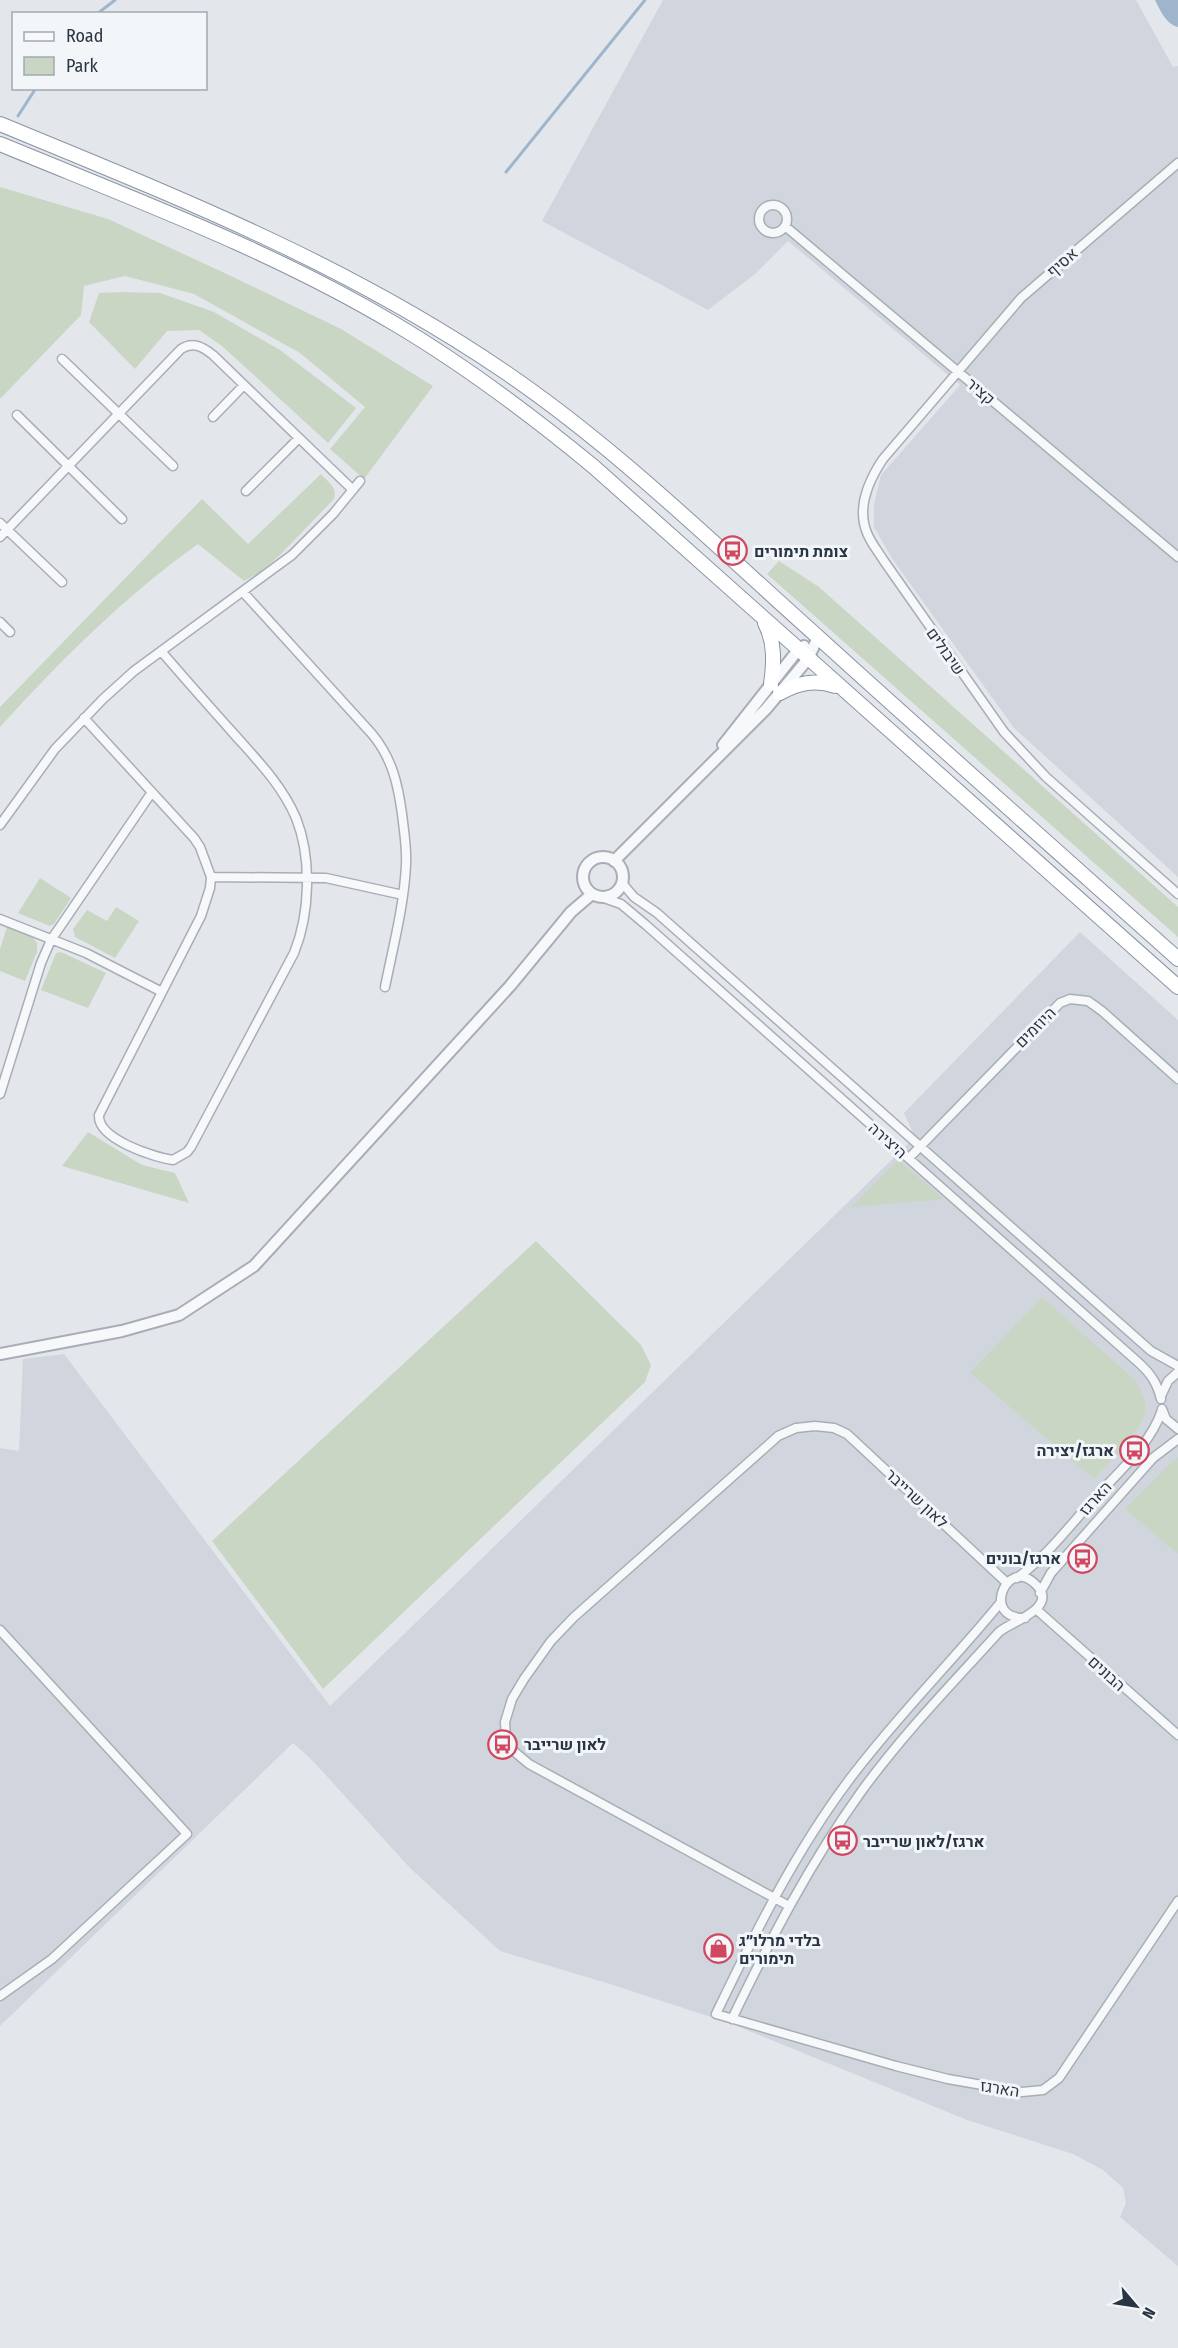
<svg xmlns="http://www.w3.org/2000/svg" width="1178" height="2348" viewBox="0 0 1178 2348" font-family="'Fira Sans Condensed',Heebo,sans-serif">
  <style>
    .built { fill: #d1d6de }
    .green { fill: #c9d6c4 }
    .water { fill: #9eb5cc }
    .lines { fill: none; stroke-linecap: round; stroke-linejoin: round }
    .stream { stroke: #9eb5cc; stroke-width: 3 }
    .minor-casing { stroke: #a8aeb6; stroke-width: 11 }
    .tertiary-casing { stroke: #a8aeb6; stroke-width: 14 }
    .trunk-casing { stroke: #8a94a3; stroke-width: 16 }
    .minor { stroke: #f6f8fa; stroke-width: 8 }
    .tertiary { stroke: #f6f8fa; stroke-width: 10 }
    .trunk { stroke: #fff; stroke-width: 14 }
    .labels { text-anchor: middle; stroke-width: 6; stroke-linejoin: round; paint-order: stroke }
    .street-label { font-size: 16px; fill: #2a3544; stroke: #f3f6f9 }
    .poi-label { font-size: 16px; font-weight: bold; fill: #2a3544; stroke: #f3f6f9; text-anchor: start }
  </style>
  <rect width="100%" height="100%" fill="#e3e7ec"/>
  <path class="built" d="M663,0H1136L1173,67L1178,66V877L1014,728L893,560L874,527V504L881,475L960,385L788,241L755,274L708,310L542,221Z
    M1080,932L1178,1020V2266L1120,2217L1126,2203L1123,2188L1103,2170L1073,2154L967,2120L732,2024L610,1984L500,1951L410,1868L312,1760L293,1743L0,2026V1448L19,1451L23,1359L64,1354L330,1706L915,1137L904,1113Z"/>
  <path class="green" d="M0,187L108,219L231,276L341,329L433,386L364,479L330,449L365,407L300,353L194,294L125,276L84,286L81,315L0,399Z
    M122,292L160,293L214,312L280,350L356,408L328,443L222,346L199,330L167,331L135,369L89,322L99,293Z
    M321,474C328,482 338,488 334,499L280,555L262,571L244,581L198,544C125,596 60,661 0,727V707L202,499L248,544Z
    M779,561L819,587L1178,907V937L767,574Z
    M40,878L71,898L54,924L50,926L18,913Z
    M116,907L139,921L115,958L75,937L73,929L87,910L107,921Z
    M7,927L31,936L37,943V952L25,981L0,971V949Z
    M61,952L106,973L88,1008L41,990L56,953Z
    M88,1132L142,1165L175,1173L189,1203L62,1166Z
    M898,1160L944,1199L851,1207Z
    M536,1241L641,1345L651,1365L645,1382L323,1689L212,1541Z
    M1042,1297L1136,1381C1141,1391 1147,1401 1145,1412C1143,1429 1107,1465 1094,1479L970,1373Z
    M1178,1457V1554L1125,1509L1164,1469Z"/>
  <path class="water" d="M1155,0H1178V27C1166,24 1160,10 1155,0Z"/>
  <g class="lines">
    <path class="stream" d="M97,14L115,0
      M18,116L36,88
      M506,172L645,0"/>
    <defs>
      <path id="minor" d="M1178,163L1021,298L883,459C869,480 856,507 867,533C871,543 879,553 884,561L1004,732L1046,777L1178,894
        M759 219a14 14 0 1 1 28 0a14 14 0 1 1-28 0Z
        M785,226L1178,557
        M62,359L173,466
        M17,415L122,519
        M213,417L244,385
        M246,491L299,438
        M0,523L62,582
        M0,537L181,349C193,341 203,347 213,355L353,490
        M243,592L372,734C392,758 398,784 402,814C404,831 407,848 406,865C404,906 393,947 385,987
        M0,622L10,632
        M84,718L194,838L200,847L211,877L210,888L201,916L99,1115C97,1139 153,1157 173,1160L187,1152L191,1147L294,953C310,914 312,858 296,818C282,785 257,760 234,734C209,706 185,679 161,651
        M0,825L55,749L103,699L134,671L292,555L333,514L360,481
        M211,877L326,878L403,895
        M622,883L634,897L657,913L1151,1351L1178,1366
        M601,897L621,904L646,925L1139,1363C1151,1374 1157,1383 1161,1399
        M0,919L86,953L162,992
        M0,1094L41,963L51,940L152,792
        M909,1158L1060,1003L1070,999L1088,1001L1102,1011L1178,1079
        M1161,1396L1168,1381L1178,1372
        M1162,1409L1166,1419L1178,1429
        M1017,1578C1046,1557 1068,1528 1092,1501C1116,1474 1150,1446 1162,1410
        M1040,1593L1051,1573L1153,1458L1178,1439
        M1001,1602C952,1662 896,1717 849,1780C795,1852 755,1933 716,2014L896,2066L948,2079L1022,2092L1043,2090L1059,2078L1178,1901
        M1037,1610L1178,1735
        M0,1630L187,1834L52,1959L0,1996
        M789,1906L529,1764L510,1748L506,1738L505,1722L512,1699L524,1679L551,1641L574,1617L767,1446L778,1436L796,1428L815,1426L834,1428L847,1434L1007,1583
        M732,2019C770,1940 810,1863 861,1792C902,1735 952,1684 999,1632C1012,1621 1063,1607 1033,1582C1006,1559 981,1619 1025,1618"/>
      <path id="tertiary" d="M723,745L798,650L804,646
        M583 877a20 20 0 1 1 40 0a20 20 0 1 1-40 0Z
        M614,861L766,709L808,659L818,637
        M0,1354L122,1331L179,1315L254,1266L510,986L571,912L592,894"/>
      <path id="trunk" d="M0,124C177,197 345,263 505,372C618,449 716,546 818,637C937,745 1058,852 1178,959
        M0,144C133,199 271,250 395,324C466,366 531,415 594,467L1178,987
        M765,623C775,642 774,663 771,684
        M780,693C798,683 815,679 835,686"/>
    </defs>
    <use href="#minor" class="minor-casing"/>
    <use href="#tertiary" class="tertiary-casing"/>
    <use href="#trunk" class="trunk-casing"/>
    <use href="#minor" class="minor"/>
    <use href="#tertiary" class="tertiary"/>
    <use href="#trunk" class="trunk"/>
  </g>
  <defs>
    <symbol id="bus-ring" viewBox="-11 -11 22 22"><circle r="9.5" fill="#f3f6f9" stroke="#d1475f" stroke-width="1.5"/><path d="M-5-6H5V4H4V6H2V4H-2V6H-4V4H-5ZM-3.5-4V0h7V-4ZM-3.5 1.2v1.5H-2V1.2ZM2 1.2v1.5H3.5V1.2Z" fill="#d1475f"/></symbol>
    <symbol id="shop-ring" viewBox="-11 -11 22 22"><circle r="9.5" fill="#f3f6f9" stroke="#d1475f" stroke-width="1.5"/><path d="M-5-2.5h2.3a2.7 3.5 0 0 1 5.4 0H5L5.5 6h-11ZM-1.5-2.5h3a1.5 2.3 0 0 0-3 0Z" fill="#d1475f"/></symbol>
  </defs>
  <g fill-rule="evenodd">
    <use href="#bus-ring" x="716" y="534" width="33" height="33"/>
    <use href="#bus-ring" x="1118" y="1434" width="33" height="33"/>
    <use href="#bus-ring" x="1066" y="1542" width="33" height="33"/>
    <use href="#bus-ring" x="486" y="1728" width="33" height="33"/>
    <use href="#bus-ring" x="826" y="1824" width="33" height="33"/>
    <use href="#shop-ring" x="702" y="1932" width="33" height="33"/>
  </g>
  <g class="labels">
    <g class="street-label">
      <text transform="translate(1062 262) rotate(-41)" y="6">אסיף</text>
      <text transform="translate(981 391) rotate(40)" y="6">קציר</text>
      <text transform="translate(946 651) rotate(55)" y="6">שיבולים</text>
      <text transform="translate(1035 1027) rotate(-45)" y="6">היוזמים</text>
      <text transform="translate(888 1140) rotate(42)" y="6">היצירה</text>
      <text transform="translate(917 1498) rotate(43)" y="6">לאון שרייבר</text>
      <text transform="translate(1095 1498) rotate(-48)" y="6">הארגז</text>
      <text transform="translate(1107 1673) rotate(42)" y="6">הבונים</text>
      <text transform="translate(1000 2088) rotate(9)" y="6">הארגז</text>
    </g>
    <g class="poi-label">
      <text x="754" y="557">צומת תימורים</text>
      <text x="1114" y="1456" text-anchor="end">ארגז/יצירה</text>
      <text x="1061" y="1564" text-anchor="end">ארגז/בונים</text>
      <text x="524" y="1750">לאון שרייבר</text>
      <text x="863" y="1847">ארגז/לאון שרייבר</text>
      <text x="739" y="1946">בלדי מרלו״ג<tspan x="739" dy="18">תימורים</tspan></text>
    </g>
  </g>
  <rect x="12" y="12" width="195" height="78" fill="#f3f6f9" stroke="#a3a9b1" stroke-width="1.5"/>
  <rect x="24" y="32" width="30" height="9" fill="#f6f8fa" stroke="#a3a9b1" stroke-width="1.5"/>
  <text x="66" y="42" font-size="18" fill="#2a3544">Road</text>
  <rect x="24" y="57" width="30" height="18" fill="#c9d6c4" stroke="#a3a9b1" stroke-width="1.5"/>
  <text x="66" y="72" font-size="18" fill="#2a3544">Park</text>
  <g transform="translate(1136 2306) rotate(119)" stroke="#f3f6f9" stroke-width="4.5" paint-order="stroke">
  <path d="M0-4.5L10 22L0 15L-10 22Z" fill="#2a3544"/>
  <text y="-9" font-size="16" font-weight="bold" text-anchor="middle" fill="#2a3544">N</text>
  </g>
</svg>
